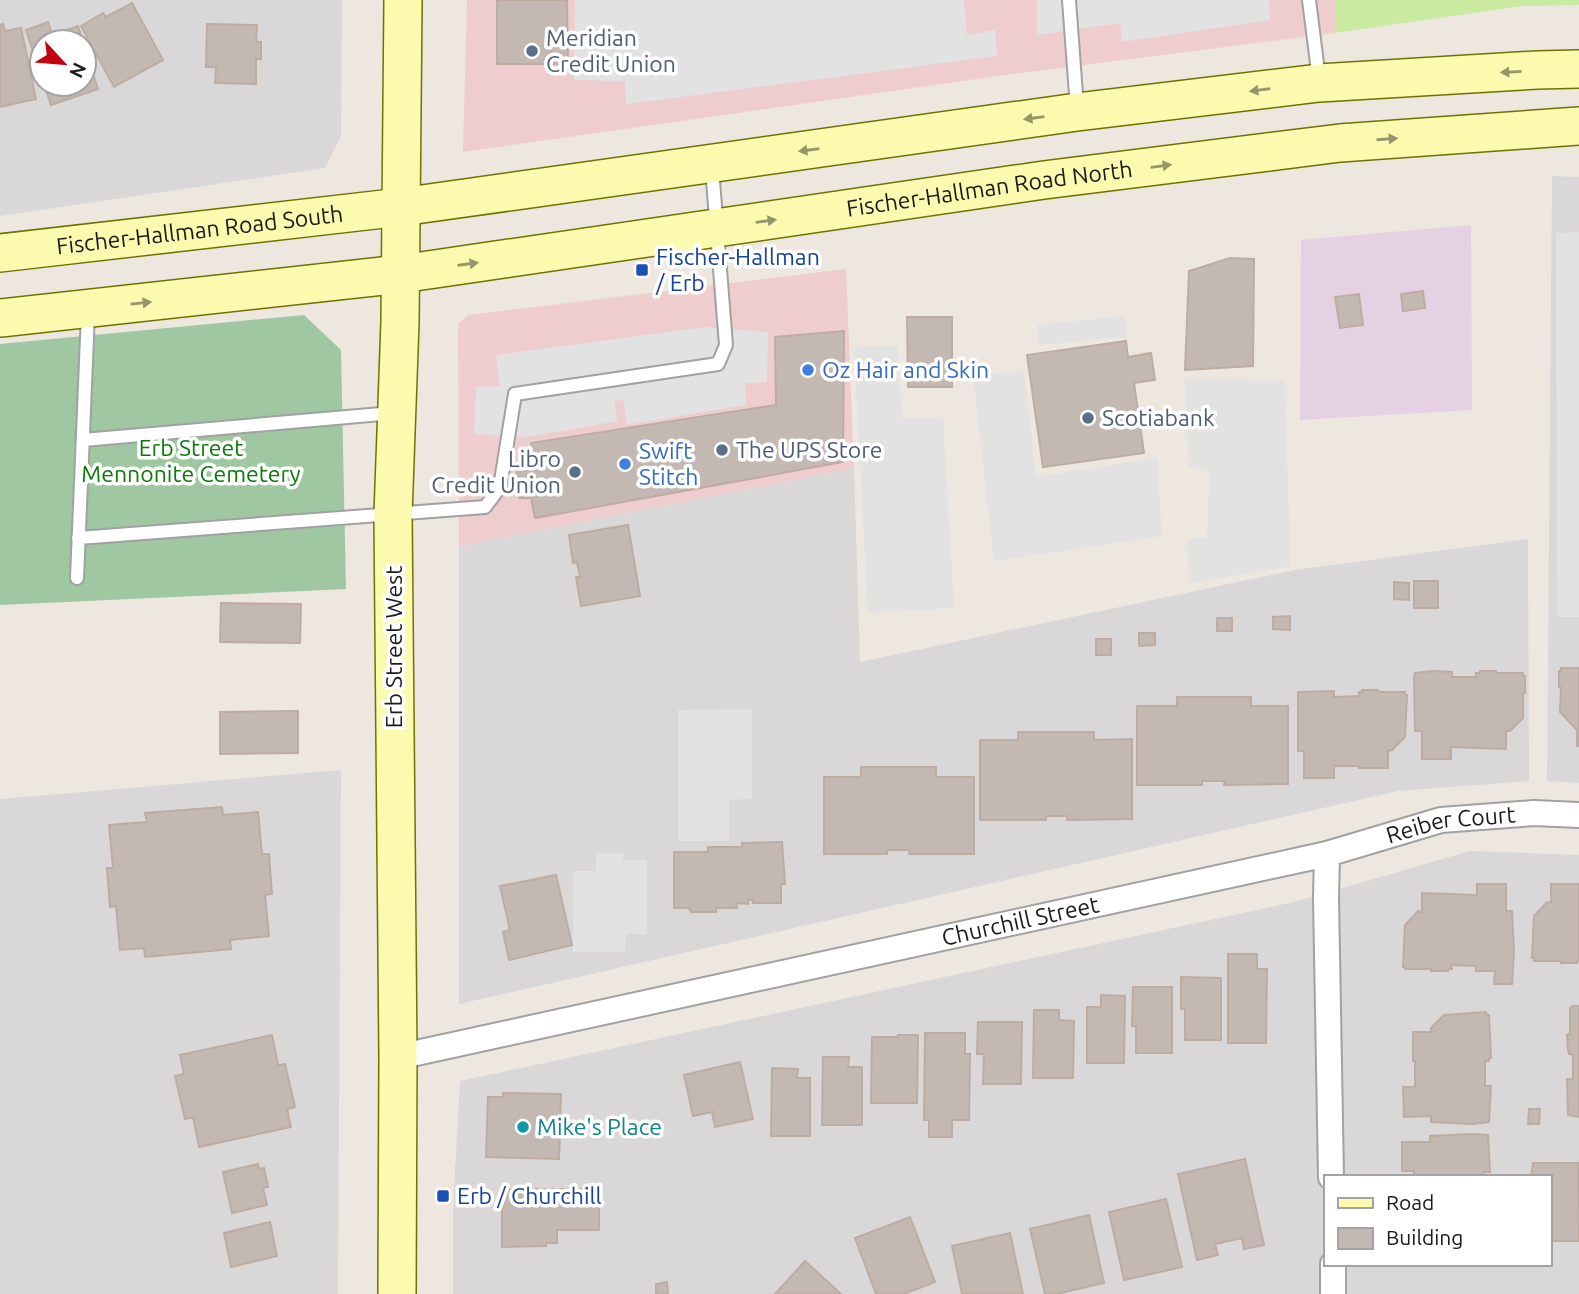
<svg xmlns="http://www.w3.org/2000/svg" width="1579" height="1294" viewBox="0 0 1579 1294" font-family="Ubuntu,sans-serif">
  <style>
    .residential { fill: #d9d7d7; fill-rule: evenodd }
    .commercial { fill: #efcdce }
    .industrial { fill: #e6d1e4 }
    .grass { fill: #cbeaa1 }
    .cemetery { fill: #9fc7a2 }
    .parking { fill: #e2e2e2 }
    .building { fill: #c4b9b2; stroke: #bfaca1; stroke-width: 2 }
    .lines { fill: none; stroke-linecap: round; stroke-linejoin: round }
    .lane-casing { stroke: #a1a1a1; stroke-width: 16 }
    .street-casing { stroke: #a1a1a1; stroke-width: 28 }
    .secondary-casing { stroke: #6f7201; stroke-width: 40 }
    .lane { stroke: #fff; stroke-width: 12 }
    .street { stroke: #fff; stroke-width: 24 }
    .secondary { stroke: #fcfaae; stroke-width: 37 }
    .oneway { fill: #96956b }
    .service-dot { fill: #5c6f8a; stroke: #fff; stroke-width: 2.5 }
    .transit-dot { fill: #1a4fb4; stroke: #fff; stroke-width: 2.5 }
    .shop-dot { fill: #3f7fe0; stroke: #fff; stroke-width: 2.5 }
    .culture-dot { fill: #0f9aa8; stroke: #fff; stroke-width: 2.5 }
    .labels { text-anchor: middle; stroke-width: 7; stroke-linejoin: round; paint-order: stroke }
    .service-label { font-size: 23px; fill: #4e5e75; stroke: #fff; text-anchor: start }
    .street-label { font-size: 23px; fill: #1a1a1a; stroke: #fff }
    .transit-label { font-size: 23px; fill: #164399; stroke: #fff; text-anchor: start }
    .shop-label { font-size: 23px; fill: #366cbe; stroke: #fff; text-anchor: start }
    .park-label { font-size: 23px; fill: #077a08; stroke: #fff }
    .culture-label { font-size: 23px; fill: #0d838f; stroke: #fff; text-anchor: start }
  </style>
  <rect width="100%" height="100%" fill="#ede7df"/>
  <path class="residential" d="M0,0H342L341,136L325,168L0,216ZM42,42H84V84H42Z
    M1552,176L1579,177V783L1547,781Z
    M854,468L860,662L1295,570L1528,539L1529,781L1398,791L459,1004V546Z
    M341,770L338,1294H0V799Z
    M1470,851L1579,855V1294H453V1211L460,1081L1294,902ZM1325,1177H1549V1264H1325Z"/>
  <path class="commercial" d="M467,0H1335V33L998,76L463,152Z
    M846,269L854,468L459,546L458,324L468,315Z"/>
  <path class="industrial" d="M1471,225L1472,410L1300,420L1301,240Z"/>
  <path class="grass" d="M1335,0H1579V5L1522,6L1335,33Z"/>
  <path class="cemetery" d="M304,315L341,350L346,589L0,605V344Z"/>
  <path class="parking" d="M575,0H964L967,35L995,30L997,56L626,104L625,81L574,80Z
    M1037,0H1269L1270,20L1122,42L1120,23L1037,35Z
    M1579,232V617H1557L1556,233Z
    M1124,316L1126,337L1039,345L1037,325Z
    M705,327L768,332L767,382L745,383L746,405L627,425L623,400L614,401L618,421L527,437L474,434L476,387L500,386L496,355Z
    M897,345L902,419L943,417L954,608L868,613L854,348Z
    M1024,371L1036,477L1157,458L1162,536L994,561L973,375Z
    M1185,379L1284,380L1291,566L1189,583L1187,539L1207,537L1210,469L1189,467Z
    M752,709V799L729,800V841H678V710Z
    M596,853H623V860H647V934H626L625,952H573V871H596Z"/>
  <path class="building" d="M497,0H567L568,64H497Z
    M132,3L163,60L114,87L81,26L103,13L106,17Z
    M48,22L52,35L78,26L83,42H42V78L26,30Z
    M3,24L5,31L21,28L36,99L0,107V25Z
    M207,24L257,25L256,42H261V59H256V84L215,83L216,67H206Z
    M84,46L98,89L51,105L44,84H84Z
    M1230,258L1254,259L1253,366L1185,370L1189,271Z
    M1423,291L1425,308L1403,311L1401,294Z
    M1359,294L1363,325L1340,328L1335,297Z
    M907,317H952V387H908Z
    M844,331L843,462L535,518L531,498H519L516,469L532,466L531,443L776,405L775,337Z
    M1126,341L1128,357L1151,353L1155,380L1134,383L1144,453L1043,467L1027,355Z
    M628,525L640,596L581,606L576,577H580L577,562L573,563L569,535Z
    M1414,581H1438V608H1414Z
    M1394,582L1409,583V600L1394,599Z
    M221,603L301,604L300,643L220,642Z
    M1290,616V630L1273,629V617Z
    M1217,618H1232V631H1217Z
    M1139,633H1155V645L1139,646Z
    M1096,639H1111V655H1096Z
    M1561,668H1579V746H1577V730L1560,712L1561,687H1559V671H1561Z
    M1433,671L1452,672V677H1476V673H1480V671H1496V673H1523V676H1525V693H1523V718L1510,731H1506V749L1451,747V759H1422V731H1415L1414,677L1415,673Z
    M1362,690H1378L1379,692H1405V695H1407L1405,737L1392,750L1388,751V768H1359V766H1334V778H1304V751H1298V692L1334,691V697L1359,696V692H1362Z
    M1177,697H1251V706H1288V784L1224,785L1225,781H1202V785H1137V706H1177Z
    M298,711V753L220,754V712Z
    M1018,732H1094V740L1132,739V819L1067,820V816H1046V820H980V740H1018Z
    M861,767H936V777H974V854H909L910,850H887V854H824V777H861Z
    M222,807L223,815L258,812L262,854H269L272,894L265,895L269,936L230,940L231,949L145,957L144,948L120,950L116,906L110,907L107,868H113L109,825L147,822L145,813Z
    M782,842L785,884H781V903H753V900H748V904L736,903L737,908H716V912H691L689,908H674V852H708V847H742V843Z
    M556,875L572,945L509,960L503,932L510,930L500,886Z
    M1477,884H1506V911H1512L1514,952L1512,984H1494L1495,971H1476V966L1451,965L1452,969H1448V971H1431V969H1405V967H1403L1405,925L1418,911L1422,912V893L1477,895Z
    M1551,884H1579V961H1577V963H1561V961H1534V958H1532L1534,916L1547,902L1551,903Z
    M1228,954H1257V969H1267L1266,1043H1228Z
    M1181,977L1221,978V1040H1185V1009H1181Z
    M1133,987H1172V1053H1136V1026H1132Z
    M1101,995L1125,996L1124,1063H1087V1007H1101Z
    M1572,1006H1579V1117L1568,1115L1567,1079H1573V1055L1569,1054V1051H1568L1567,1035L1570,1034V1008H1572Z
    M1034,1010H1059V1020L1074,1021L1073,1078H1033Z
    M1486,1012L1487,1015H1489L1491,1058H1489V1061H1485V1086H1491L1489,1122L1472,1124L1431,1122V1116L1404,1117L1403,1087H1415V1061H1413V1032H1431V1028L1444,1015Z
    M978,1022H1022L1021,1084H983L984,1054H977Z
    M925,1033H965V1054H970L969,1120H952V1137H929V1120H924Z
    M272,1035L278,1065L285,1064L295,1107L287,1109L291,1127L199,1147L193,1117L185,1119L175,1076L184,1074L180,1055Z
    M898,1035H918L917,1103H871L872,1037H898Z
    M823,1057H849L848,1067H862V1125H822Z
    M740,1062L753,1119L715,1127L712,1112L693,1116L684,1075Z
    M772,1068L798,1069L797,1078H810V1136H771Z
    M503,1093L561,1094L559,1159L486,1157L488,1097H503Z
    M1529,1109H1540L1539,1124H1528Z
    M1471,1134L1488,1135L1490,1172H1484V1177H1414V1171H1402V1142H1430V1136Z
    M1245,1159L1264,1245L1244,1249L1242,1238L1215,1244L1218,1255L1197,1260L1178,1174Z
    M1533,1163H1578L1579,1241H1549V1177H1531Z
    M258,1164L259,1169L264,1168L268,1187L263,1188L267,1205L232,1213L223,1172Z
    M502,1189H599V1230H557V1243H546V1246L502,1247Z
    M1166,1199L1182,1267L1124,1280L1109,1212Z
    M1089,1215L1104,1283L1056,1294H1045L1030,1229Z
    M910,1217L935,1282L904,1294H876L855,1238Z
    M270,1222L277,1256L231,1267L224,1233Z
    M1010,1233L1023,1294H962L952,1246Z
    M805,1261L841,1294H775Z
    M667,1282L668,1294H656V1284Z"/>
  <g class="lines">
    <defs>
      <path id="lane" d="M1069,0L1077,108
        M1309,0L1319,79
        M83,440L393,413
        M78,538L485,507L500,487L515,394L718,364L726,345L712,168
        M77,578L88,313"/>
      <g id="street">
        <path id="s1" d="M1327,854L1441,820L1534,813L1579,815"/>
        <path id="s2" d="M398,1057L1327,854L1326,897L1331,1177"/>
        <path d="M1333,1264V1294"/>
      </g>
      <g id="secondary">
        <path id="s3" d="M0,253L401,207L1077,112L1319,83L1537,70L1579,69"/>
        <path id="s4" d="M0,318L401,274L1044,180L1340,143L1579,126"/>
        <path d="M397,1294L398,1057L393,515L400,322L403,0"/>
      </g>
    </defs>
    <use href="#lane" class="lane-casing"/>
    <use href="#street" class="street-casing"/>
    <use href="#secondary" class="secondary-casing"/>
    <use href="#lane" class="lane"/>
    <use href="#street" class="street"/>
    <use href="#secondary" class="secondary"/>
  </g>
  <defs><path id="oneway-solid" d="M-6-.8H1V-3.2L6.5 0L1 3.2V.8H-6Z" transform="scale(1.75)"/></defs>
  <g class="oneway">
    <use href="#oneway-solid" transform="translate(1511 72) rotate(177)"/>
    <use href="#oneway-solid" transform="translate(1260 90) rotate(173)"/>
    <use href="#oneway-solid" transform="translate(1034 118) rotate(172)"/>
    <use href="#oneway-solid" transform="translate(1387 139) rotate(-4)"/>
    <use href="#oneway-solid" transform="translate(809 150) rotate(172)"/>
    <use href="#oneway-solid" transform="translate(1161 166) rotate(-7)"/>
    <use href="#oneway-solid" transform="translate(766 221) rotate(-8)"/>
    <use href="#oneway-solid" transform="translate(468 264) rotate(-8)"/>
    <use href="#oneway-solid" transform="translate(141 303) rotate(-6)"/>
  </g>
  <g class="service-dot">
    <circle cx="532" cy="51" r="7"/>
    <circle cx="1088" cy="418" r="7"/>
    <circle cx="722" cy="450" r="7"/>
    <circle cx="575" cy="472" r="7"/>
  </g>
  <g class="transit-dot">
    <rect x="635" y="263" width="14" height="14" rx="3.5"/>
    <rect x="436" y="1189" width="14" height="14" rx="3.5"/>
  </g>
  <g class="shop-dot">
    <circle cx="808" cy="370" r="7"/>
    <circle cx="625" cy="464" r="7"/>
  </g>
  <circle class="culture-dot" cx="523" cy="1127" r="7"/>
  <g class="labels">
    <g class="service-label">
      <text x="546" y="46">Meridian<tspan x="546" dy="26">Credit Union</tspan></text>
      <text x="1102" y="426">Scotiabank</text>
      <text x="736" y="458">The UPS Store</text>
      <text x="561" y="467" text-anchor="end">Libro<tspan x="561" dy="26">Credit Union</tspan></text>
    </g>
    <g class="street-label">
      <text dy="8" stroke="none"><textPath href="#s4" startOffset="998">Fischer-Hallman Road North</textPath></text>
      <text dy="8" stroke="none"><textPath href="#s3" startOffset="201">Fischer-Hallman Road South</textPath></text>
      <text transform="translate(394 647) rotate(-90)" y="8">Erb Street West</text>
      <text dy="8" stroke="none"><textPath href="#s1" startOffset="128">Reiber Court</textPath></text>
      <text dy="8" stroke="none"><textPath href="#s2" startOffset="637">Churchill Street</textPath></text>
    </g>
    <g class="transit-label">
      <text x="656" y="265">Fischer-Hallman<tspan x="656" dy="26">/ Erb</tspan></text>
      <text x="457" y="1204">Erb / Churchill</text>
    </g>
    <g class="shop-label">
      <text x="822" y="378">Oz Hair and Skin</text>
      <text x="639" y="459">Swift<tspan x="639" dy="26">Stitch</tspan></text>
    </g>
    <g class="park-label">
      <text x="191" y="456">Erb Street<tspan x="191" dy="26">Mennonite Cemetery</tspan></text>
    </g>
    <g class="culture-label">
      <text x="537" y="1135">Mike's Place</text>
    </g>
  </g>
  <rect x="1324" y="1175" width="228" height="91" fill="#ffffff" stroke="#a3a3a3" stroke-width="2"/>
  <rect x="1338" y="1198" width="35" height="10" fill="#fcfaae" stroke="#a3a3a3" stroke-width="2"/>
  <text x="1386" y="1210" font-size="21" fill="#1a1a1a">Road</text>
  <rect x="1338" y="1228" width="35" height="21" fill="#c4b9b2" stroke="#a3a3a3" stroke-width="2"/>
  <text x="1386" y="1245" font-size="21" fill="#1a1a1a">Building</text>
  <g transform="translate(63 63) rotate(116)"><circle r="33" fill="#ffffff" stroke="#a3a3a3" stroke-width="2"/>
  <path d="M0-5L12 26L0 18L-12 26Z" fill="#c5000f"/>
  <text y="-10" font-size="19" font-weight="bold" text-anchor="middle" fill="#1a1a1a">N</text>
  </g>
</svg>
